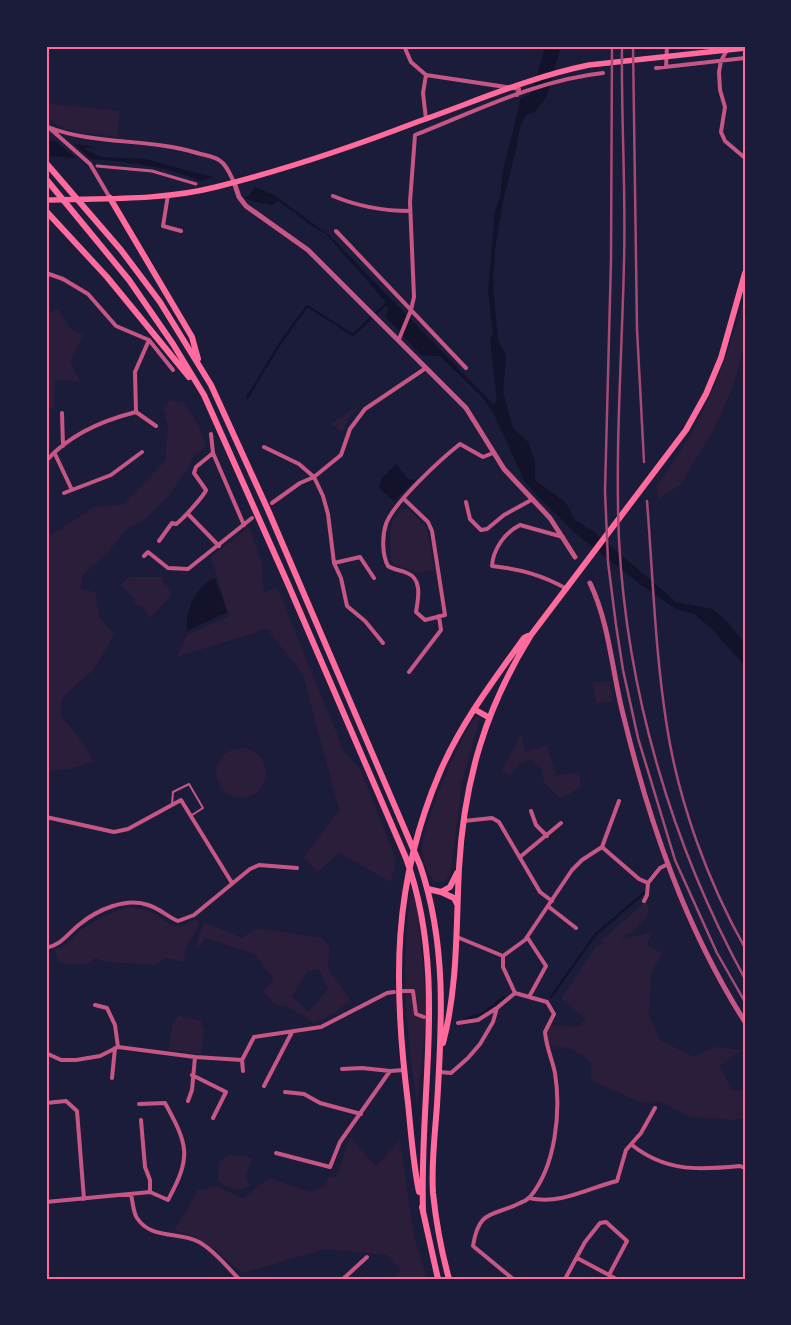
<svg xmlns="http://www.w3.org/2000/svg" width="791" height="1325" viewBox="0 0 791 1325" font-family="'PT Sans',sans-serif">
  <style>
    .green { fill: #2a1e3b; fill-rule: evenodd }
    .water { fill: #12122b }
    .pier { fill: #1b1b3a }
    .lines { fill: none; stroke-linecap: round; stroke-linejoin: round }
    .stream { stroke: #12122b; stroke-width: 2.5 }
    .river { stroke: #12122b; stroke-width: 15 }
    .service { stroke: #c65784; stroke-width: 2 }
    .pedestrian { stroke: #c65784; stroke-width: 3 }
    .minor { stroke: #c65784; stroke-width: 4 }
    .tertiary { stroke: #c65784; stroke-width: 5 }
    .secondary { stroke: #ff6b9d; stroke-width: 5.5 }
    .trunk { stroke: #ff6b9d; stroke-width: 6 }
    .rail { stroke: #a44b75; stroke-width: 2.5 }
    .neatline { fill: none; stroke: #ff6b9d; stroke-width: 2 }
  </style>
  <rect width="100%" height="100%" fill="#1b1b3a"/>
  <path class="green" d="M46,103L120,111L117,137L66,130L46,117Z
    M745,295V343L734,384L715,428L680,485L658,499L656,486C703,424 724,369 745,295Z
    M58,309L71,329L83,335L70,362L80,381L55,380L54,408L46,407V314Z
    M171,400L183,402L199,426L206,446L192,458L188,469L169,495L146,518L125,531L109,551L82,576L81,588L96,593L99,617L115,634L94,669L62,698L60,715L81,740L94,762L69,769L46,771V535L53,534L94,507L123,504L165,461L168,427L163,407Z
    M361,404L349,418L342,432L331,424Z
    M401,509H408L427,528L434,570L418,573L393,564L391,559L390,531L393,520Z
    M249,527L262,564L264,593L277,587L344,751L361,770L396,860L391,882L339,853L318,872L303,858L339,810L303,675L267,629L176,657L187,635L229,616L211,557Z
    M129,577H164L163,582L171,589L170,597L150,618L146,614L147,611L133,602L135,600L121,585Z
    M609,681L613,702L596,703L593,682Z
    M477,716L480,718L462,783L451,872L445,882H435C428,876 421,856 422,847C425,821 460,734 477,716Z
    M521,733L525,752L547,745L556,775L579,772L581,787L561,799L544,782L541,768L530,759L518,765L510,777L502,770Z
    M216 773a25 25 0 1 1 50 0a25 25 0 1 1-50 0Z
    M411,891L417,905L427,1010L417,1106C406,1030 400,968 411,891Z
    M647,901L649,914L632,932L620,940L652,932L647,944L662,954L651,973L649,1014L660,1040L694,1057L712,1047L741,1050L720,1066L733,1091L745,1090V1118L733,1120L690,1117L659,1101L641,1103L591,1080V1062L572,1049L549,1045L547,1032L551,1025L578,1027L586,1019L561,999L597,945L604,943L600,941Z
    M128,907L150,911L173,926H182L196,919L200,924L186,948L184,962L165,958L155,965L106,962L95,958L87,964H68L59,962L54,949C68,949 74,934 85,927C99,919 113,911 128,907Z
    M204,922L242,938L256,928L322,938L330,947L328,968L351,1001L328,1017L314,1023L290,1008L275,1005L263,991L274,979L254,954L205,938L199,949L196,947ZM319,969L328,989L309,1012L292,997L307,972Z
    M179,1016L201,1021L204,1032L201,1054L168,1050L173,1021Z
    M350,1138L376,1166L400,1140L414,1236L427,1279H391L401,1271L387,1255L325,1249L243,1273C221,1256 202,1235 174,1231L198,1190L215,1186L243,1198L269,1178L310,1192L323,1187L329,1176L336,1177Z
    M229,1155L245,1156L253,1158L246,1176L250,1186C235,1192 230,1190 218,1180L219,1162Z"/>
  <path class="water" d="M544,89L539,107L525,116L520,127L515,154L503,201L495,250L493,287L498,340L506,355L503,392L513,428L528,442L535,463V480L566,503L575,520L594,532L676,602L712,609L727,621L745,644V666L711,628L694,614L676,609L640,584L576,534L540,498L525,482L493,412L482,397L440,356L421,355L385,316L388,310L385,301L326,234L310,225L280,202L276,201L273,205C239,201 206,180 172,171C131,160 88,159 46,156V140L95,147L82,148L101,157L146,159L196,173L256,187L274,195L329,235L493,404L497,401L490,340L493,334L488,291L495,211L500,198L503,171L521,98Z
    M396,464L408,479L416,480L394,501L379,488L382,478Z
    M215,578L227,612L187,631C185,612 196,585 215,578Z"/>
  <path class="pier" d="M52,138L70,140L94,162L80,161Z
    M216,174L256,184V185L249,196L241,199L199,181L215,177Z"/>
  <g class="lines">
    <path class="stream" d="M247,398L279,345L307,306L353,335L386,304
      M551,997L595,935L644,893
      M466,1019L484,1013L504,997"/>
    <path class="river" d="M530,106L540,93L553,46"/>
    <path class="service" d="M172,804L173,792L189,784L203,808L192,815"/>
    <path class="pedestrian" d="M97,166L152,171L196,184"/>
    <path class="minor" d="M404,46L411,62L426,75L519,89L517,95
      M729,46L721,61L719,72L720,90L725,107L721,132L725,141L745,158
      M666,67L667,46
      M656,68L745,58
      M426,75L423,93L426,119
      M46,125L90,164L110,198
      M48,127C93,145 148,138 197,153C203,155 213,156 219,160C226,164 230,174 234,182
      M168,195L163,226L181,231
      M333,196C357,206 384,211 410,211
      M336,231L466,368
      M46,273L63,279L88,294L116,326L149,340L135,372L136,412C104,420 69,435 46,461
      M399,339L411,310L414,297L410,202L415,135C476,111 537,80 603,73
      M149,340L173,370
      M136,412L156,426
      M62,413L63,446
      M211,434L213,453L244,525
      M264,447L299,464L314,477L323,496L328,514L334,563L341,578L347,606L365,621L383,643
      M55,454L72,490
      M64,493L111,475L142,452
      M404,499L428,522L432,531L445,615L425,620L416,612C418,599 423,579 407,573C401,570 394,570 388,566C382,555 382,536 386,524C394,502 441,459 460,444L483,457L493,453
      M466,502L470,519L481,530L487,529L504,515L533,499
      M272,503L300,483L314,477L341,455L350,429L365,409L426,368
      M188,514L219,546
      M563,537L520,525C504,533 493,550 492,566C520,569 542,575 567,589
      M159,541L172,523L176,524C181,521 204,496 206,490L194,473L196,467L213,453
      M144,556L148,552L168,568L188,569L252,518
      M334,563L360,557L374,578
      M409,672L441,630L439,616
      M531,811L536,825L547,836
      M46,817L114,832L128,829L181,800L232,883
      M464,821L492,818L499,822L540,892L552,901
      M602,847L639,879L648,883L660,868L666,865
      M520,857L561,823
      M644,901L647,895L648,883
      M549,907L576,928
      M457,937L503,956
      M527,937L546,966L529,997
      M46,948C63,944 67,934 80,924C97,910 126,897 148,905C159,908 168,917 178,921L194,915L250,869L259,865L297,868
      M403,991H413L416,1014L424,1017
      M95,1005L107,1008L115,1025L118,1047
      M458,1023L478,1020L497,1008
      M46,1053L61,1060H76L100,1056L118,1047L195,1057
      M242,1060L243,1071
      M342,1069L362,1068L390,1071
      M439,1072L451,1073L468,1058L480,1044L493,1022L497,1008L515,993
      M192,1075L226,1092L213,1118
      M112,1078L115,1048
      M264,1086L292,1032
      M285,1092L304,1094L320,1103L361,1114
      M188,1101L192,1090L195,1057L242,1060L254,1037L321,1027L387,993L394,992
      M46,1103L66,1101L77,1111L84,1199
      M141,1120L145,1167L150,1180V1192
      M632,1145C666,1172 698,1170 740,1166L745,1168
      M276,1153L330,1167L340,1142L390,1071L404,1070
      M131,1195C133,1202 133,1212 137,1218C151,1240 179,1231 199,1242C214,1250 227,1267 239,1279
      M529,1198C561,1205 588,1188 617,1181L626,1150L641,1133L655,1108
      M46,1202L150,1192L168,1200C192,1156 188,1145 165,1103L139,1104
      M577,1258L609,1275
      M343,1279L367,1257
      M513,1279L473,1246C479,1208 493,1217 520,1203C523,1202 527,1200 530,1197C556,1166 561,1111 555,1073C552,1059 546,1046 545,1032L554,1014L547,1002L515,993L503,967V956L525,940L572,870L582,860L602,847L619,801
      M565,1279L585,1242L600,1223L606,1222L627,1241L609,1275L616,1279"/>
    <path class="tertiary" d="M234,182L239,197L246,206L308,250L466,408L504,469L550,518L575,557
      M590,583C610,625 612,673 624,718C650,825 686,929 745,1022"/>
    <path class="secondary" d="M46,200C102,198 161,201 216,187C284,170 352,147 417,122C474,102 530,77 589,65L745,48"/>
    <path class="trunk" d="M46,163L121,250L160,302L211,385L268,510L420,865C447,944 442,1024 437,1105C435,1134 431,1164 433,1193C436,1222 441,1250 449,1279
      M46,179L129,280L173,344L204,395L288,584L406,858C448,974 419,1091 423,1211
      M110,198L192,337L198,359
      M46,211L107,277L189,377
      M474,709L488,717
      M428,889L441,892L450,887L457,873
      M441,892L454,898L457,904
      M443,1043C458,986 456,927 459,868C464,781 485,709 531,635L686,430L706,394L721,358L745,273
      M419,1192C413,1163 411,1132 408,1103C393,984 392,884 440,772C461,723 493,681 524,638L528,636
      M422,1207L438,1279"/>
    <path class="rail" d="M612,46L611,260L605,491L608,562L616,625L623,670L638,738L675,860L717,953L745,1002
      M622,46C621,118 626,190 624,262C622,355 615,447 619,540C627,693 672,845 745,979
      M633,46L637,329L644,462
      M647,501C653,577 655,652 667,727C679,803 708,882 745,948"/>
  </g>
  <rect width="791" height="1325" fill="none" stroke="#1b1b3a" stroke-width="95"/>
  <rect x="48" y="48" width="696" height="1230" class="neatline"/>
</svg>
